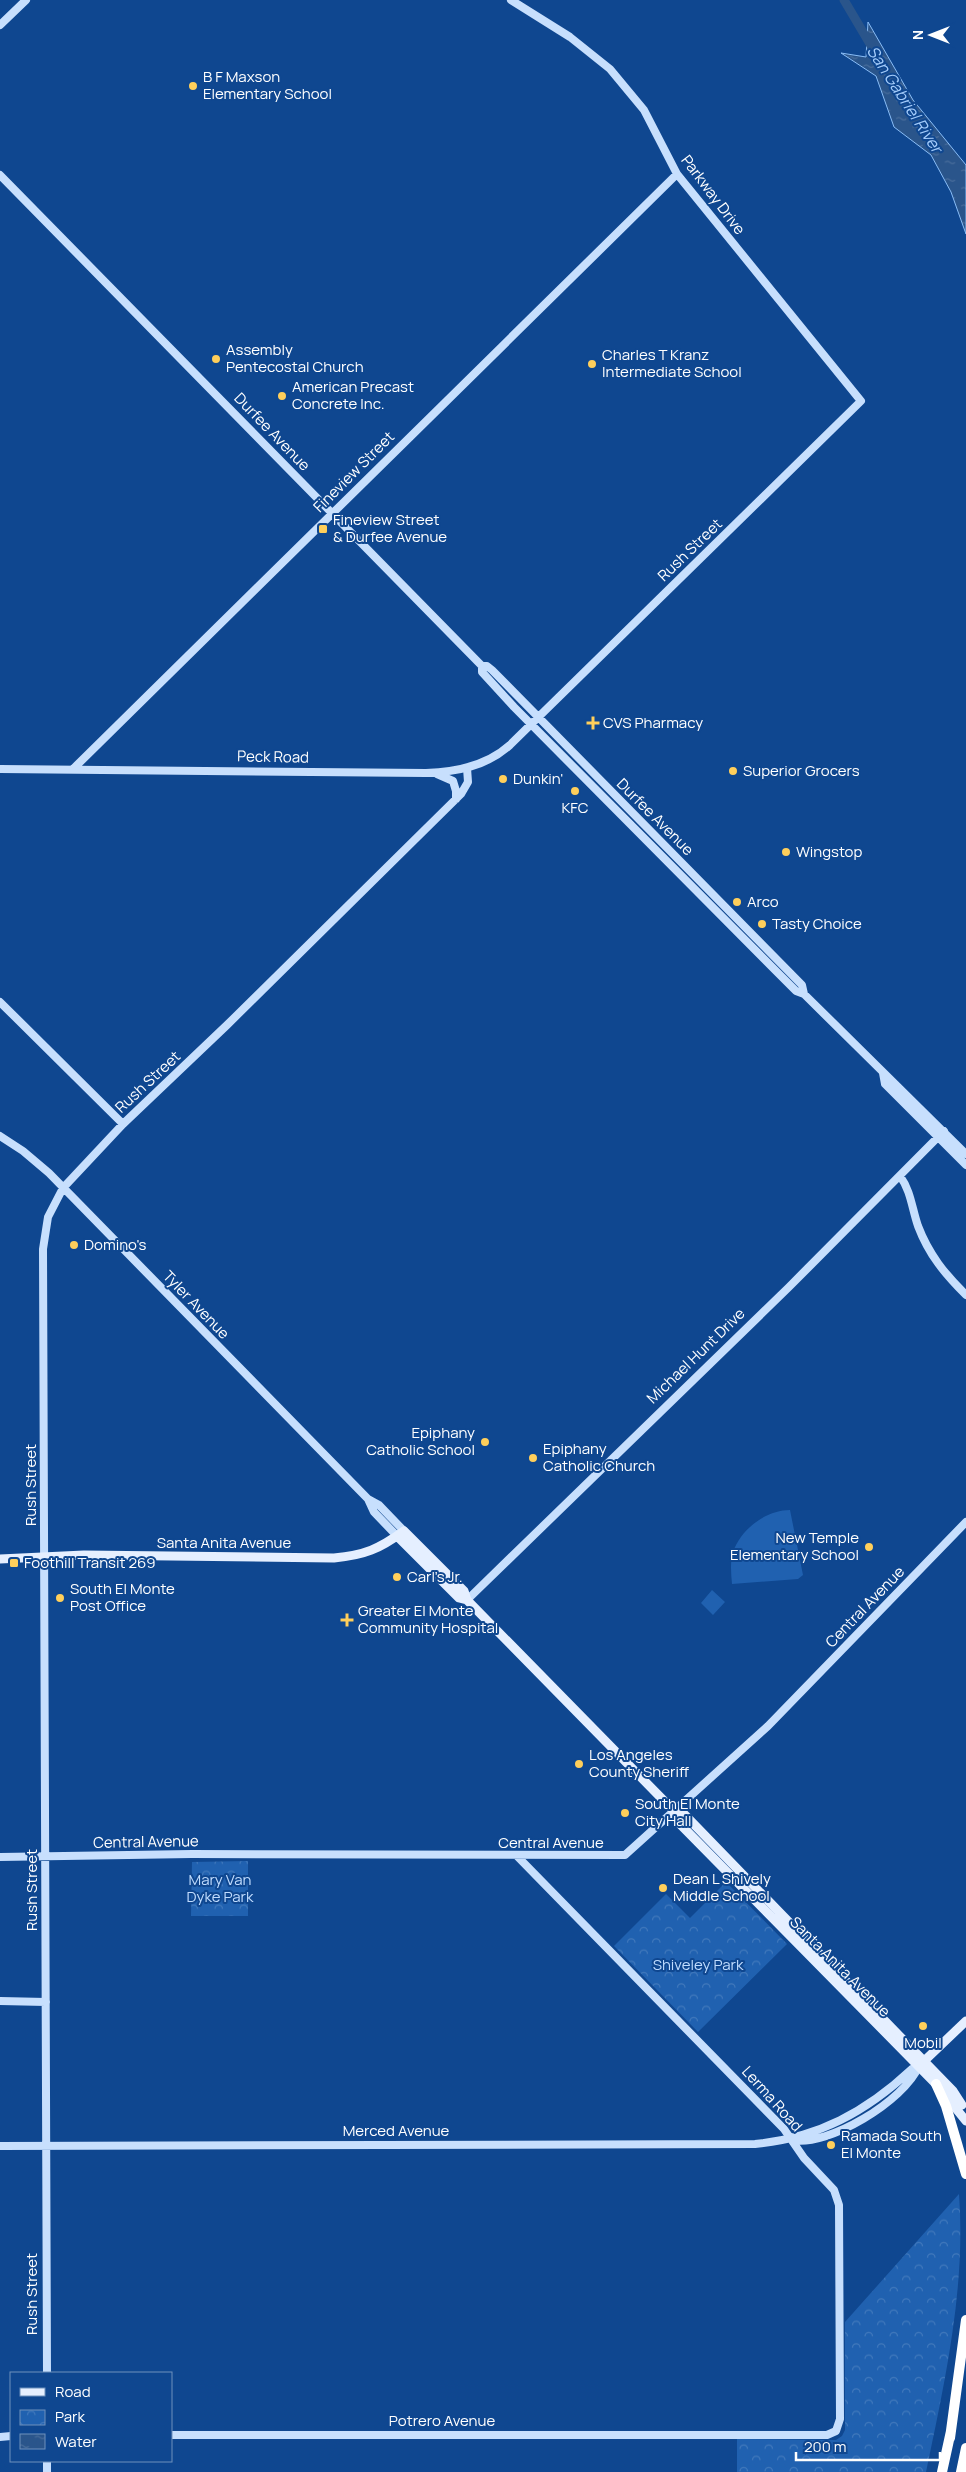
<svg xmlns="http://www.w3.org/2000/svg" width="966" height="2472" viewBox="0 0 966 2472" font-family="Manrope,sans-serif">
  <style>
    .park { fill: url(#park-crowns) }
    .pitch { fill: #2061b0 }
    .water { fill: url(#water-ripples); stroke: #89bdf7 }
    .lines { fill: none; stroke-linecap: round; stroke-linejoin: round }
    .river { stroke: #2a558b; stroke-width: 9 }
    .secondary { stroke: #c7dffd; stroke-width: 8 }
    .primary { stroke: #e5efff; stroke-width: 9 }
    .highway { stroke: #fff; stroke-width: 10 }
    .poi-dot { fill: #ffcf5b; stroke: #0f4790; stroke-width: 2 }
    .labels { text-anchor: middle; stroke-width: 4; stroke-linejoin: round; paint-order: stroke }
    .poi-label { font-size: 15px; fill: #fff; stroke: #0f4790; text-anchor: start }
    .street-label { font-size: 15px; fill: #fff; stroke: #0f4790 }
    .park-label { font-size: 15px; fill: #c0dcfe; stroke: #0f4790 }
    .water-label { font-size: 16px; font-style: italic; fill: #a4ccfb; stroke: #0f4790 }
  </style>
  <defs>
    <pattern id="park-crowns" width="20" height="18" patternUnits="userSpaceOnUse" patternTransform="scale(1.25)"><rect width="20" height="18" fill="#2061b0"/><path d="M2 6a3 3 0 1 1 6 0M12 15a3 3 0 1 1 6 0" fill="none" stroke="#4179bc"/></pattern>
    <pattern id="water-ripples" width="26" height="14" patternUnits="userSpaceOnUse" patternTransform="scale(1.25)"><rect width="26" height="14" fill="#2a558b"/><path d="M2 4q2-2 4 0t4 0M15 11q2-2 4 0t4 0" fill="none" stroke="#4a6e9c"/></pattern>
  </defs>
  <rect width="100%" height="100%" fill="#0f4790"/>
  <path class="park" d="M248,1861V1916H191L192,1862Z
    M726,1882L787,1944L698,2032L614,1946L666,1894L690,1918Z
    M959,2194C966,2287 945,2381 926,2472H737V2439L836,2440L842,2436L845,2430V2322Z"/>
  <path class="pitch" d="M790,1510L803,1575L798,1579L732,1584C731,1573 730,1562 733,1552C741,1529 766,1510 790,1510Z
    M712,1590L725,1602L713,1615L701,1603Z"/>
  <path class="water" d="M868,22L913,100L966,165V234L951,192L931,155L894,127L876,76L841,53L866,57Z"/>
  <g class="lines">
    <path class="river" d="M844,0L873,49"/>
    <path class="secondary" d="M0,25L26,0
      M0,175L482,666H487L492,670L802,985L804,994
      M482,666V672L514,707L778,973L796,991L804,994L966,1154
      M0,769L426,773C457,772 487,766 510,745L861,401L677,174L644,110L610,69L570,37L511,0
      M73,769L677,174
      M437,774L453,781L456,791V799
      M0,1002L123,1124
      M883,1073L885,1084L966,1165
      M0,1136L23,1151L49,1173L368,1499L374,1512L397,1536
      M900,1176C911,1191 912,1209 918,1226C929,1255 945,1274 966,1295
      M368,1499L379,1505L404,1531
      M467,1600L789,1287L944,1131
      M0,1857L192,1854L625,1855L768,1726L966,1522
      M0,2001L46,2002
      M792,2140C828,2147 904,2101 919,2066
      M0,2146L755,2144C818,2138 866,2112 912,2069L919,2066
      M47,2373L43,1249L48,1217L63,1188L123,1124L227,1025L461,794L468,782L467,768
      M171,2435H827L836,2431L840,2419L839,2205L834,2190L804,2158L784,2129L517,1856
      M0,2437L11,2436
      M47,2461V2472"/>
    <path class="primary" d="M397,1536L459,1598L467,1600
      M0,1559L84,1555L334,1558C365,1555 379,1549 404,1531L464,1591L467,1600L674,1811L676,1820L936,2084L966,2121
      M674,1811L684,1814L953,2091L962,2105
      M921,2064L966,2021"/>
    <path class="highway" d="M936,2084L946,2106L966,2174
      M950,2438L966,2320
      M942,2472L951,2431
      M961,2472L966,2448"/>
  </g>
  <g class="poi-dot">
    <circle cx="193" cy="86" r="5"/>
    <circle cx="216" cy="359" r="5"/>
    <circle cx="592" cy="364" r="5"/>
    <circle cx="282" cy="396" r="5"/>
    <rect x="318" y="524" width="10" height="10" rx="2.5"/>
    <path d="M590.5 715.5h5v5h5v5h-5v5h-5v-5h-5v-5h5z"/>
    <circle cx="733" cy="771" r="5"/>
    <circle cx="503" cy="779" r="5"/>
    <circle cx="575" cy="791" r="5"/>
    <circle cx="786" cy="852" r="5"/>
    <circle cx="737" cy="902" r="5"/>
    <circle cx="762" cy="924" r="5"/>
    <circle cx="74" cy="1245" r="5"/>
    <circle cx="485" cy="1442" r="5"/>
    <circle cx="533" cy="1458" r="5"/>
    <circle cx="869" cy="1547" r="5"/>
    <rect x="9" y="1558" width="10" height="10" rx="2.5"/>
    <circle cx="397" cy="1577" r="5"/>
    <circle cx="60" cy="1598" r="5"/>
    <path d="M344.5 1612.5h5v5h5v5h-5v5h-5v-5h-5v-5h5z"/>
    <circle cx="579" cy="1764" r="5"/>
    <circle cx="625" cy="1813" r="5"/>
    <circle cx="663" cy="1888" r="5"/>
    <circle cx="923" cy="2026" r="5"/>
    <circle cx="831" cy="2145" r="5"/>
  </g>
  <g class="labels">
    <g class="poi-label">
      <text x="203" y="82">B F Maxson<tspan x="203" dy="17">Elementary School</tspan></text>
      <text x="226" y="355">Assembly<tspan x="226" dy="17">Pentecostal Church</tspan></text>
      <text x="602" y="360">Charles T Kranz<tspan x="602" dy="17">Intermediate School</tspan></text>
      <text x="292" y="392">American Precast<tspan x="292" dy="17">Concrete Inc.</tspan></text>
      <text x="333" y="525">Fineview Street<tspan x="333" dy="17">&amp; Durfee Avenue</tspan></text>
      <text x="603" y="728">CVS Pharmacy</text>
      <text x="743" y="776">Superior Grocers</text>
      <text x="513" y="784">Dunkin'</text>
      <text x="575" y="813" text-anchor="middle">KFC</text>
      <text x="796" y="857">Wingstop</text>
      <text x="747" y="907">Arco</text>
      <text x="772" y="929">Tasty Choice</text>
      <text x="84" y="1250">Domino's</text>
      <text x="475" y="1438" text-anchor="end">Epiphany<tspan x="475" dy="17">Catholic School</tspan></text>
      <text x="543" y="1454">Epiphany<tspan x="543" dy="17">Catholic Church</tspan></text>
      <text x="859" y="1543" text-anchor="end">New Temple<tspan x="859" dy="17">Elementary School</tspan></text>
      <text x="24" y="1568">Foothill Transit 269</text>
      <text x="407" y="1582">Carl's Jr.</text>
      <text x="70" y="1594">South El Monte<tspan x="70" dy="17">Post Office</tspan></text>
      <text x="358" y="1616">Greater El Monte<tspan x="358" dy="17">Community Hospital</tspan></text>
      <text x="589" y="1760">Los Angeles<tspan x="589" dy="17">County Sheriff</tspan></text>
      <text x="635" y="1809">South El Monte<tspan x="635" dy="17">City Hall</tspan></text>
      <text x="673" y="1884">Dean L Shively<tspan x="673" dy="17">Middle School</tspan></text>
      <text x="923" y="2048" text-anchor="middle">Mobil</text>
      <text x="841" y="2141">Ramada South<tspan x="841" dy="17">El Monte</tspan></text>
    </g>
    <g class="street-label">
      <text transform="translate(713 195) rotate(53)" y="5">Parkway Drive</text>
      <text transform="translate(272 432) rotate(46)" y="5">Durfee Avenue</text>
      <text transform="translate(354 472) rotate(-45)" y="5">Fineview Street</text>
      <text transform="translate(690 550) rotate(-44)" y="5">Rush Street</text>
      <text transform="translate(273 757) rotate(1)" y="5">Peck Road</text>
      <text transform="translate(655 817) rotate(45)" y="5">Durfee Avenue</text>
      <text transform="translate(148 1082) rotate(-43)" y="5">Rush Street</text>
      <text transform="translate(196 1305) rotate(46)" y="5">Tyler Avenue</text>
      <text transform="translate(696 1356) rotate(-44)" y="5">Michael Hunt Drive</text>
      <text transform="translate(31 1485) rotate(-90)" y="5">Rush Street</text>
      <text x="224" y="1548">Santa Anita Avenue</text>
      <text transform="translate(865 1607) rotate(-46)" y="5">Central Avenue</text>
      <text transform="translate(146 1842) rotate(-1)" y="5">Central Avenue</text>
      <text x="551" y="1848">Central Avenue</text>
      <text transform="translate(32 1890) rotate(-90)" y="5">Rush Street</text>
      <text transform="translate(840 1967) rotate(45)" y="5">Santa Anita Avenue</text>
      <text transform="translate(772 2099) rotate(48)" y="5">Lerma Road</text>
      <text x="396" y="2136">Merced Avenue</text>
      <text transform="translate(32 2294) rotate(-90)" y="5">Rush Street</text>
      <text x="442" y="2426">Potrero Avenue</text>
    </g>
    <g class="park-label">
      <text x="220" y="1885">Mary Van<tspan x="220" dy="17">Dyke Park</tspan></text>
      <text x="698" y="1970">Shiveley Park</text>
    </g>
    <g class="water-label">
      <text transform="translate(905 99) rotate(57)" y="6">San Gabriel River</text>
    </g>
  </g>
  <rect x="10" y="2372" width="162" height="90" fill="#0f4790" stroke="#6f91bc"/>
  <rect x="20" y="2388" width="25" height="8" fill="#e5efff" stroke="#6f91bc"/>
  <text x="55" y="2397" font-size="15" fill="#ffffff">Road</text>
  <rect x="20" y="2410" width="25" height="15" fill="url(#park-crowns)" stroke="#6f91bc"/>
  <text x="55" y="2422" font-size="15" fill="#ffffff">Park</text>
  <rect x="20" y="2434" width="25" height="15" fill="url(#water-ripples)" stroke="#6f91bc"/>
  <text x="55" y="2447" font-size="15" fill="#ffffff">Water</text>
  <g transform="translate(931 35) rotate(270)" stroke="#0f4790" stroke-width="4" paint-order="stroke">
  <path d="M0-4L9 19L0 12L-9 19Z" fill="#ffffff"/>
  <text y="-8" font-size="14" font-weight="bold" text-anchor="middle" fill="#ffffff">N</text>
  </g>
  <path d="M796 2452v8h144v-8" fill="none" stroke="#ffffff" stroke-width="2.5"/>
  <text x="804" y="2452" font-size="15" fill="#ffffff" stroke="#0f4790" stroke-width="4" paint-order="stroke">200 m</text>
</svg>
